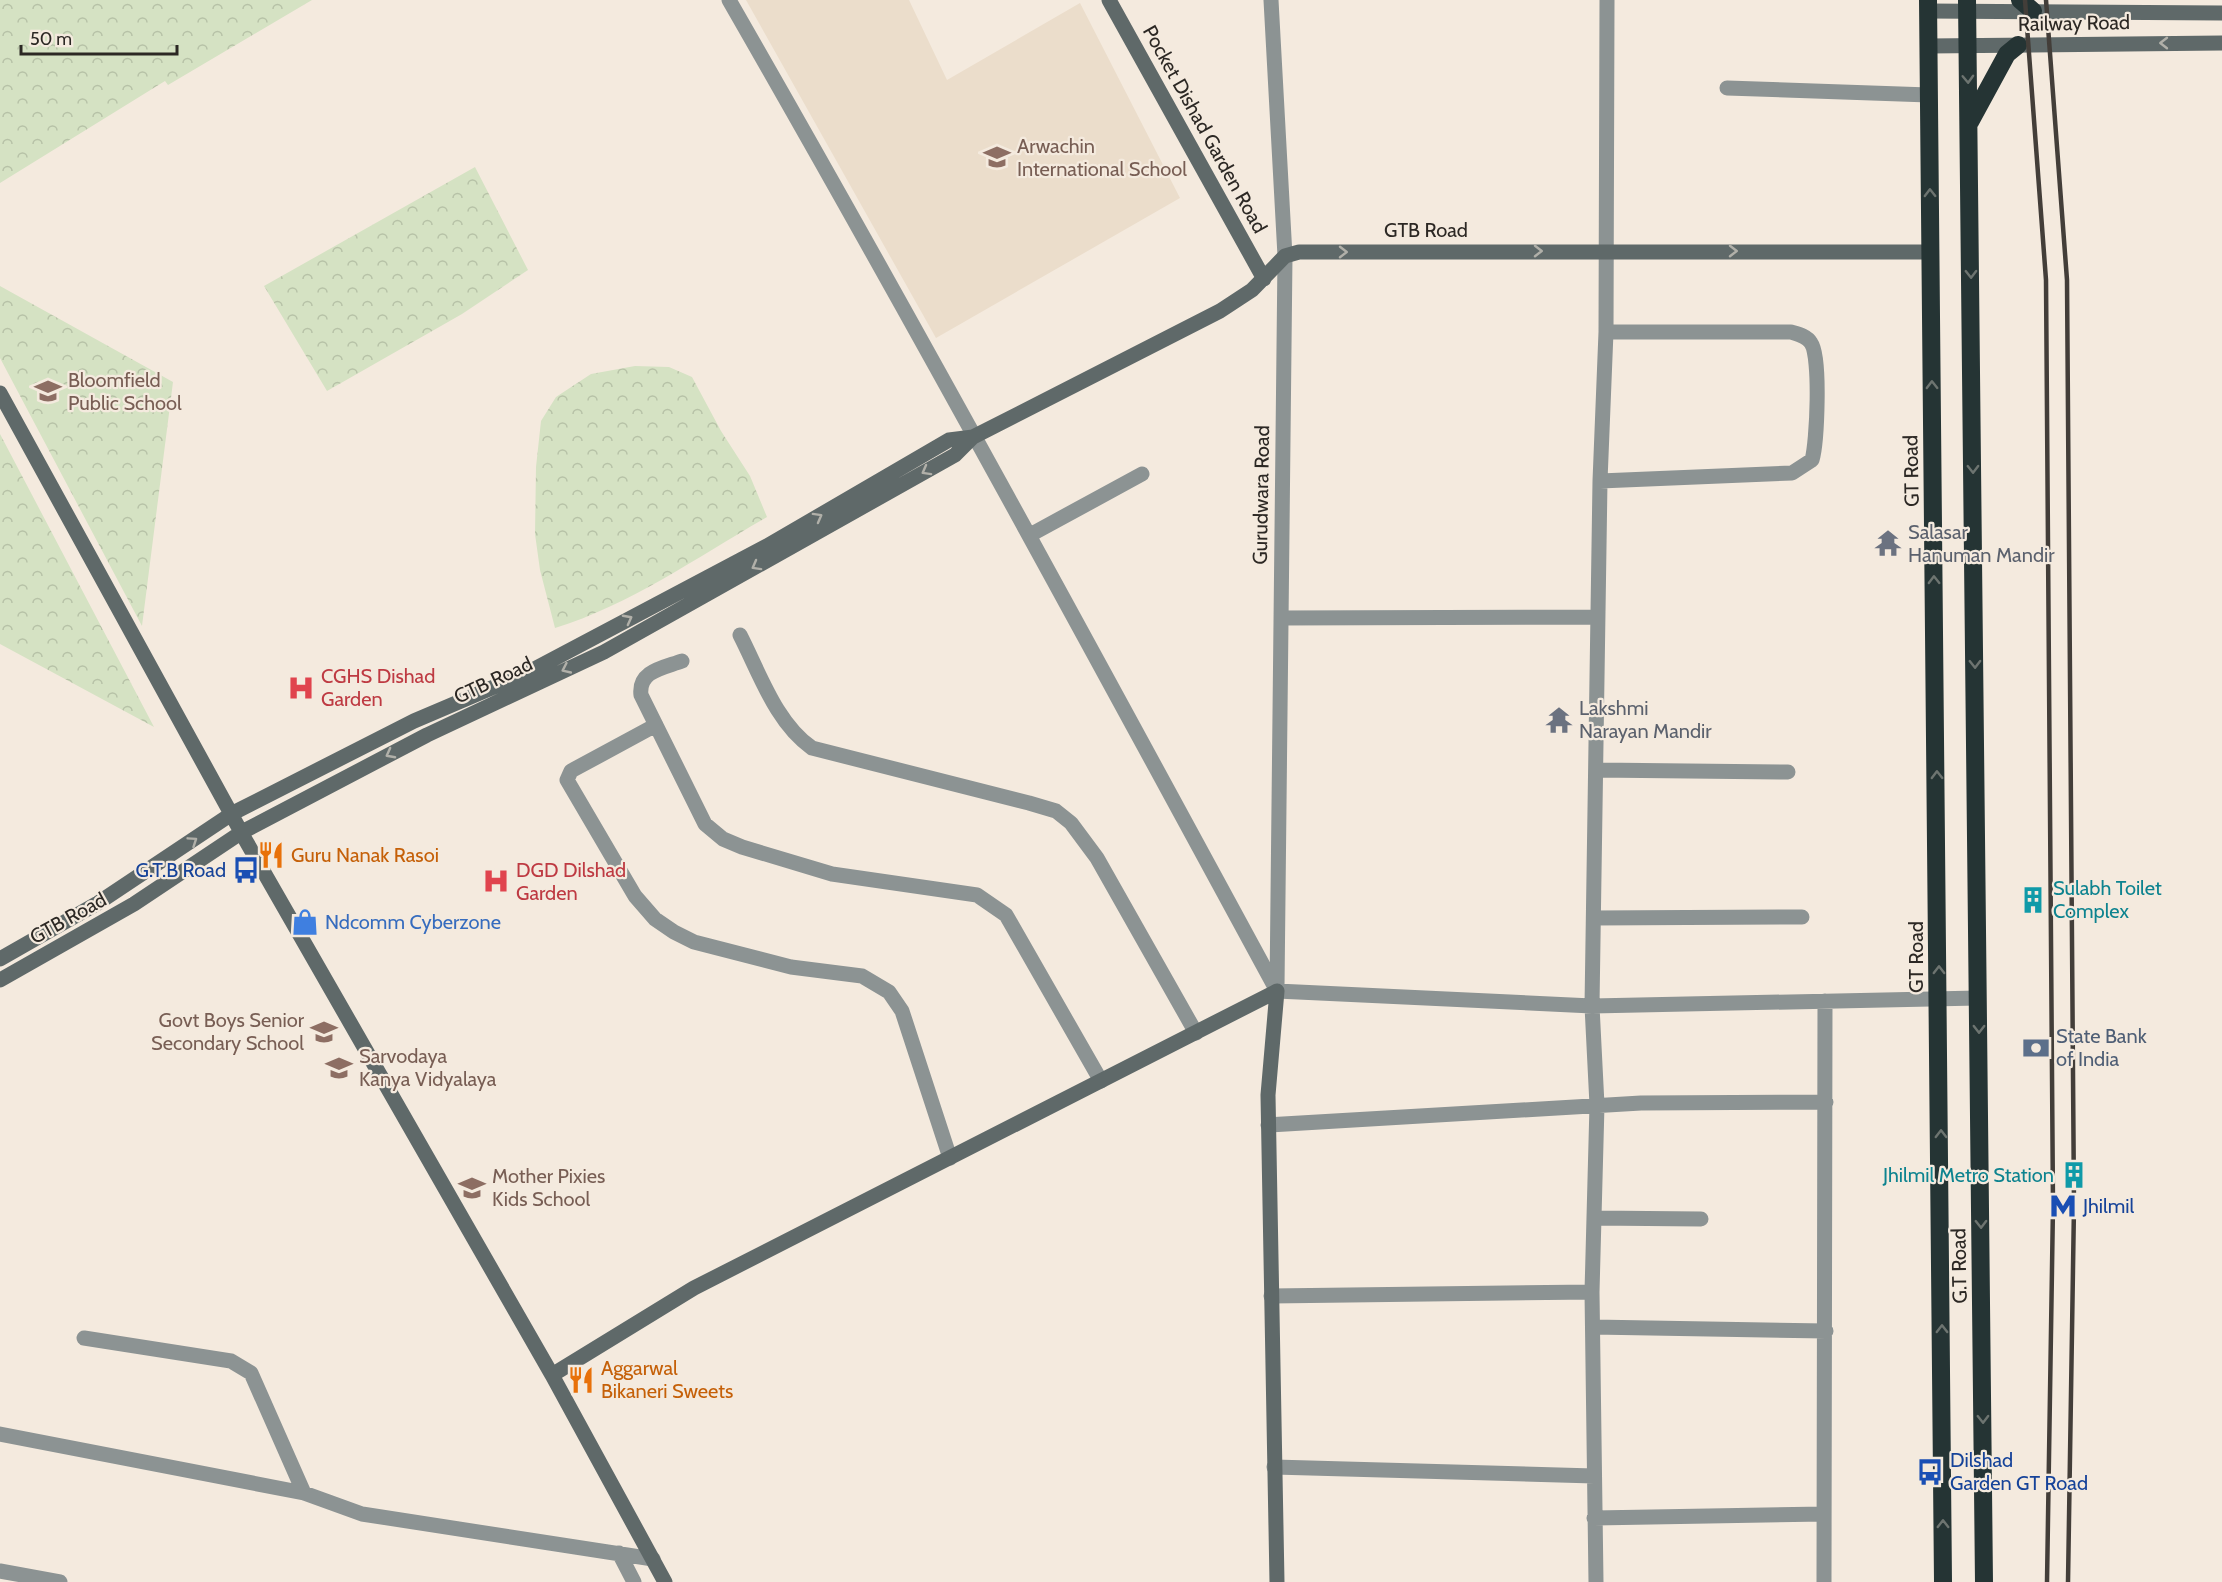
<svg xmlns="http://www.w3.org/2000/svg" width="2222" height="1582" viewBox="0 0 2222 1582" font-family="Cabin,sans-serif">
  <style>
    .built { fill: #ebddcb }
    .forest { fill: url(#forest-crowns) }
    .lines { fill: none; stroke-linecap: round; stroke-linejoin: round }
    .street { stroke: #8c9393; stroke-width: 15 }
    .secondary { stroke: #5f6969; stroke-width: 15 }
    .highway { stroke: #253434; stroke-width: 18 }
    .rail { stroke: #433e39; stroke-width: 4.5 }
    .oneway { stroke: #b1b0a9 }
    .oneway2 { stroke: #6d7470 }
    .labels { text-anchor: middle; stroke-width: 4.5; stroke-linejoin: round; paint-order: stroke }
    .street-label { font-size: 20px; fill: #2c2824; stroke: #f4eade }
    .education-label { font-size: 20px; fill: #785e54; stroke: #f4eade; text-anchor: start }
    .worship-label { font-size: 20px; fill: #5b616d; stroke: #f4eade; text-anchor: start }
    .health-label { font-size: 20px; fill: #be3a42; stroke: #f4eade; text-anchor: start }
    .food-label { font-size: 20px; fill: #c56008; stroke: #f4eade; text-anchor: start }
    .transit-label { font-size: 20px; fill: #164399; stroke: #f4eade; text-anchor: start }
    .culture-label { font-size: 20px; fill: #0d838f; stroke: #f4eade; text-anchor: start }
    .shop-label { font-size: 20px; fill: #366cbe; stroke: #f4eade; text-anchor: start }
    .service-label { font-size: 20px; fill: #4e5e75; stroke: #f4eade; text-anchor: start }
  </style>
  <defs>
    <pattern id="forest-crowns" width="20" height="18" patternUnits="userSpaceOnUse" patternTransform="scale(1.5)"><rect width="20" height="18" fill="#d5e2c3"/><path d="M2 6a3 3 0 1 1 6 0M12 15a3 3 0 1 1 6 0" fill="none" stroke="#b7c2a7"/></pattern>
  </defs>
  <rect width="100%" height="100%" fill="#f4eade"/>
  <path class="built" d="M746,0H909L947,80L1080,3L1180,198L936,338Z"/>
  <path class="forest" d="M0,0H312L168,85L165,81L0,183Z
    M475,167L528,270L462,314L327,391L264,286Z
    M0,286L173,382L142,626L0,358Z
    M635,366L669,367L692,377L721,431L750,476L767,517C699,556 630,605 555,628L540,570L535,534L536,467L541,421L556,397L591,374Z
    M0,434L154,727L0,644Z"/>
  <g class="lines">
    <path class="street" d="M729,0C917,327 1097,659 1277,991L1592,1006L1978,998
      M1271,0L1285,256L1277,988
      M1727,88L1929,95
      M1600,481L1792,473L1812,460C1817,443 1821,357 1811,343C1807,336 1798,334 1791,332H1606
      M1030,535L1142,474
      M1281,618L1598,617
      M740,635C760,674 776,723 812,748L1029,803L1056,811L1071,823L1097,858L1196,1033
      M682,661C663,668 638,671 641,695L705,824L723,839L742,847L832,874L977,895L1006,915L1101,1081
      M656,725L571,771L567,780L635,896L655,919L674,932L694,942L791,967L862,976L889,992L902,1011L950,1158
      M1596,770L1788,772
      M1594,918L1802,917
      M1268,1125L1641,1103L1826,1102
      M1594,1218L1701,1219
      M1271,1296L1592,1292
      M1593,1327L1826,1331
      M84,1338L231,1361L251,1373L304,1493
      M0,1434L304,1493L362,1514L653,1559
      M1274,1467L1594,1476
      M1594,1518L1824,1514
      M619,1553L634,1582
      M0,1571L60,1582
      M1596,1582L1592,1292L1597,1105L1592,1006L1600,481L1606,332L1607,0
      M1824,1582L1825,1001"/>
    <path class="secondary" d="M1109,0L1264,279
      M1928,11L2222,13
      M1928,46L2222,43
      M0,393L246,841L552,1375L694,1288L1277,991
      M0,959L98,903L233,813L414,721L529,672L767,546L949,440L973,437
      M0,980L134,904L242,832L427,735L604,652L955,455L973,437L1220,311L1252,290L1285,256L1299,252H1931
      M552,1375L665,1582
      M1277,1582L1268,1095L1277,991"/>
    <path class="highway" d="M1928,0L1943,1582
      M1967,0L1984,1582
      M2020,0L2033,11
      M1970,122L2007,54L2018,45"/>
    <path class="rail" d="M2025,0L2046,280L2053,1206L2047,1582
      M2046,0L2067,280L2074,1206L2068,1582"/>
  </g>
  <defs><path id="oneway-chevron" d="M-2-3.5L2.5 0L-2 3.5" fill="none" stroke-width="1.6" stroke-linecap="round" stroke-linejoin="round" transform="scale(1.5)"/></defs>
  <g class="oneway">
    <use href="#oneway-chevron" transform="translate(2164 43) rotate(-180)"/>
    <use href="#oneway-chevron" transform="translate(1538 251)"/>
    <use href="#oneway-chevron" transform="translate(1733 251)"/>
    <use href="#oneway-chevron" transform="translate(1343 252)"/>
    <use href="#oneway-chevron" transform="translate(926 471) rotate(151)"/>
    <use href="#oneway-chevron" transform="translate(818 517) rotate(-29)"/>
    <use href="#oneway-chevron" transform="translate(756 566) rotate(151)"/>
    <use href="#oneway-chevron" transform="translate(628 619) rotate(-28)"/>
    <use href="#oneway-chevron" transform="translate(566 669) rotate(155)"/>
    <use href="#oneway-chevron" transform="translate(390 754) rotate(152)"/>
    <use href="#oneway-chevron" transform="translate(193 841) rotate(-34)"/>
  </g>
  <g class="oneway2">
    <use href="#oneway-chevron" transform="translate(1968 79) rotate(88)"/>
    <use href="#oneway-chevron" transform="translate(1930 193) rotate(-91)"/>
    <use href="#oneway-chevron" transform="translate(1971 274) rotate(89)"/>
    <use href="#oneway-chevron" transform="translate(1932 385) rotate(-91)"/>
    <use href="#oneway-chevron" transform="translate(1973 469) rotate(89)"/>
    <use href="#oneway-chevron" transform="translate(1934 580) rotate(-91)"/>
    <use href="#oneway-chevron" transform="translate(1975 664) rotate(89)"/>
    <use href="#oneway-chevron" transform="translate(1937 775) rotate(-91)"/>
    <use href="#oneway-chevron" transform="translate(1939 970) rotate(-90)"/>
    <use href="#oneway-chevron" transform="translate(1979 1029) rotate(90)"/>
    <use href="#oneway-chevron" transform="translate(1941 1134) rotate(-90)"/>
    <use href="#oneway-chevron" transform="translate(1981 1224) rotate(89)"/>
    <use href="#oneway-chevron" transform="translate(1942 1329) rotate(-90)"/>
    <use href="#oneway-chevron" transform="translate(1983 1419) rotate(89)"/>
    <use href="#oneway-chevron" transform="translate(1943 1524) rotate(-90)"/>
  </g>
  <defs>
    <symbol id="school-bare" viewBox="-9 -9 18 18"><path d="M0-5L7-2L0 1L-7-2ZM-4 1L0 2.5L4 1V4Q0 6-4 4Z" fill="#8d6e63" stroke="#f4eade" stroke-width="2.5" paint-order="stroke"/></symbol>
    <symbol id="temple-bare" viewBox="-9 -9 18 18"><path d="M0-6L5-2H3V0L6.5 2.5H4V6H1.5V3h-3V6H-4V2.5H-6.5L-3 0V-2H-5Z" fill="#6b7280" stroke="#f4eade" stroke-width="2.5" paint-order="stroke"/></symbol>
    <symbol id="hospital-bare" viewBox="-9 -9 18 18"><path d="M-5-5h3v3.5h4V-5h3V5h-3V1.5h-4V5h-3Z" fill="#e0444e" stroke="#f4eade" stroke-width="2.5" paint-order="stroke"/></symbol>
    <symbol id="restaurant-bare" viewBox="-9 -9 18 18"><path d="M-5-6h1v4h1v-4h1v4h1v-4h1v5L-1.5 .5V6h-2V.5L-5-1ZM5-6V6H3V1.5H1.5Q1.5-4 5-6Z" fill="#e8710a" stroke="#f4eade" stroke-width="2.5" paint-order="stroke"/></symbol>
    <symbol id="bus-bare" viewBox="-9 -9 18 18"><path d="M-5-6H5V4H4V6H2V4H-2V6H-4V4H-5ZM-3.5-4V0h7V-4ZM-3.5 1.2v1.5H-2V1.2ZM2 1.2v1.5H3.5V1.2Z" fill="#1a4fb4" stroke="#f4eade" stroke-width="2.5" paint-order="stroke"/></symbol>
    <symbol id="building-bare" viewBox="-9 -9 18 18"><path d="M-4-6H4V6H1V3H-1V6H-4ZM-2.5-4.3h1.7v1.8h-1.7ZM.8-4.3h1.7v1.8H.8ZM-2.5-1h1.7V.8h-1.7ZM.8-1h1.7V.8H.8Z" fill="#0f9aa8" stroke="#f4eade" stroke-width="2.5" paint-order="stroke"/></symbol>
    <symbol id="shop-bare" viewBox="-9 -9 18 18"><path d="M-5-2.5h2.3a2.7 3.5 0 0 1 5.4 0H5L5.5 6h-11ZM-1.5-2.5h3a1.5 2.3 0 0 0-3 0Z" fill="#3f7fe0" stroke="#f4eade" stroke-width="2.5" paint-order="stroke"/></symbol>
    <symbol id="bank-bare" viewBox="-9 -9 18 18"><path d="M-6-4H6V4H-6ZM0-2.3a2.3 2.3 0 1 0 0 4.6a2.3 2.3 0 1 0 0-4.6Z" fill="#5c6f8a" stroke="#f4eade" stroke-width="2.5" paint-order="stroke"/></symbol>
    <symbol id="metro-bare" viewBox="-9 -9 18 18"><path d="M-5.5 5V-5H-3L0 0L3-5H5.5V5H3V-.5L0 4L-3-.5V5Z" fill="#1a4fb4" stroke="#f4eade" stroke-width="2.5" paint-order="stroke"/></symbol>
  </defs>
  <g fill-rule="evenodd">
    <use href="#school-bare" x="978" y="138" width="38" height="38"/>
    <use href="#school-bare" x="29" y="372" width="38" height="38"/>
    <use href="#temple-bare" x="1869" y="524" width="38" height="38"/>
    <use href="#hospital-bare" x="282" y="669" width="38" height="38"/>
    <use href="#temple-bare" x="1540" y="701" width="38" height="38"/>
    <use href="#restaurant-bare" x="252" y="836" width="38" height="38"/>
    <use href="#bus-bare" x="227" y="851" width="38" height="38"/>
    <use href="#hospital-bare" x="477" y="862" width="38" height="38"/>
    <use href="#building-bare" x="2014" y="881" width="38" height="38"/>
    <use href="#shop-bare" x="286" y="903" width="38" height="38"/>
    <use href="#school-bare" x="305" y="1013" width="38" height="38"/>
    <use href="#bank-bare" x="2017" y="1029" width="38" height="38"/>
    <use href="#school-bare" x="320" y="1049" width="38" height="38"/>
    <use href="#building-bare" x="2055" y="1156" width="38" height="38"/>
    <use href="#school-bare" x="453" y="1169" width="38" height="38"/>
    <use href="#metro-bare" x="2044" y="1187" width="38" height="38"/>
    <use href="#restaurant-bare" x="562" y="1361" width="38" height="38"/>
    <use href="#bus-bare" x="1911" y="1453" width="38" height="38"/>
  </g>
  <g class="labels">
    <g class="street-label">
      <text transform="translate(2074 23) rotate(-1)" y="7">Railway Road</text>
      <text transform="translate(1205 129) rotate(61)" y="7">Pocket Dishad Garden Road</text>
      <text x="1426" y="237">GTB Road</text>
      <text transform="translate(1911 471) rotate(-91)" y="7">GT Road</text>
      <text transform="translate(1261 495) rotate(-89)" y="7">Gurudwara Road</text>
      <text transform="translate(493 680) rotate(-25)" y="7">GTB Road</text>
      <text transform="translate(68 918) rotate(-29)" y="7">GTB Road</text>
      <text transform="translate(1916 957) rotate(-90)" y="7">GT Road</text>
      <text transform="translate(1959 1266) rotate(-91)" y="7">G.T Road</text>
    </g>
    <g class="education-label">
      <text x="1017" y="153">Arwachin<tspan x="1017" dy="23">International School</tspan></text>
      <text x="68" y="387">Bloomfield<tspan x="68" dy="23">Public School</tspan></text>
      <text x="304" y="1027" text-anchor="end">Govt Boys Senior<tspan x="304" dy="23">Secondary School</tspan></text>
      <text x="359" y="1063">Sarvodaya<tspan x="359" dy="23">Kanya Vidyalaya</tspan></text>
      <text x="492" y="1183">Mother Pixies<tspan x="492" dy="23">Kids School</tspan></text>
    </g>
    <g class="worship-label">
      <text x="1908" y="539">Salasar<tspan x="1908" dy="23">Hanuman Mandir</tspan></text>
      <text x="1579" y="715">Lakshmi<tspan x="1579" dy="23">Narayan Mandir</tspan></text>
    </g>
    <g class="health-label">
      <text x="321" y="683">CGHS Dishad<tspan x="321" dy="23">Garden</tspan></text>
      <text x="516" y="877">DGD Dilshad<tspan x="516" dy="23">Garden</tspan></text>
    </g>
    <g class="food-label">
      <text x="291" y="862">Guru Nanak Rasoi</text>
      <text x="601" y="1375">Aggarwal<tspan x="601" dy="23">Bikaneri Sweets</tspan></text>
    </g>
    <g class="transit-label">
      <text x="226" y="877" text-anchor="end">G.T.B Road</text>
      <text x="2083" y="1213">Jhilmil</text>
      <text x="1950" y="1467">Dilshad<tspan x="1950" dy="23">Garden GT Road</tspan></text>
    </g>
    <g class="culture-label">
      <text x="2053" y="895">Sulabh Toilet<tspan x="2053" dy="23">Complex</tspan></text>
      <text x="2054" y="1182" text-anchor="end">Jhilmil Metro Station</text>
    </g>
    <g class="shop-label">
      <text x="325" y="929">Ndcomm Cyberzone</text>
    </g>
    <g class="service-label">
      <text x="2056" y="1043">State Bank<tspan x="2056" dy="23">of India</tspan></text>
    </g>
  </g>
  <path d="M21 45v9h156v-9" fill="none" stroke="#2c2824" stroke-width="3"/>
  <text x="30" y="45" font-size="18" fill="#2c2824" stroke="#f4eade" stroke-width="4.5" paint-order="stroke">50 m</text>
</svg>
